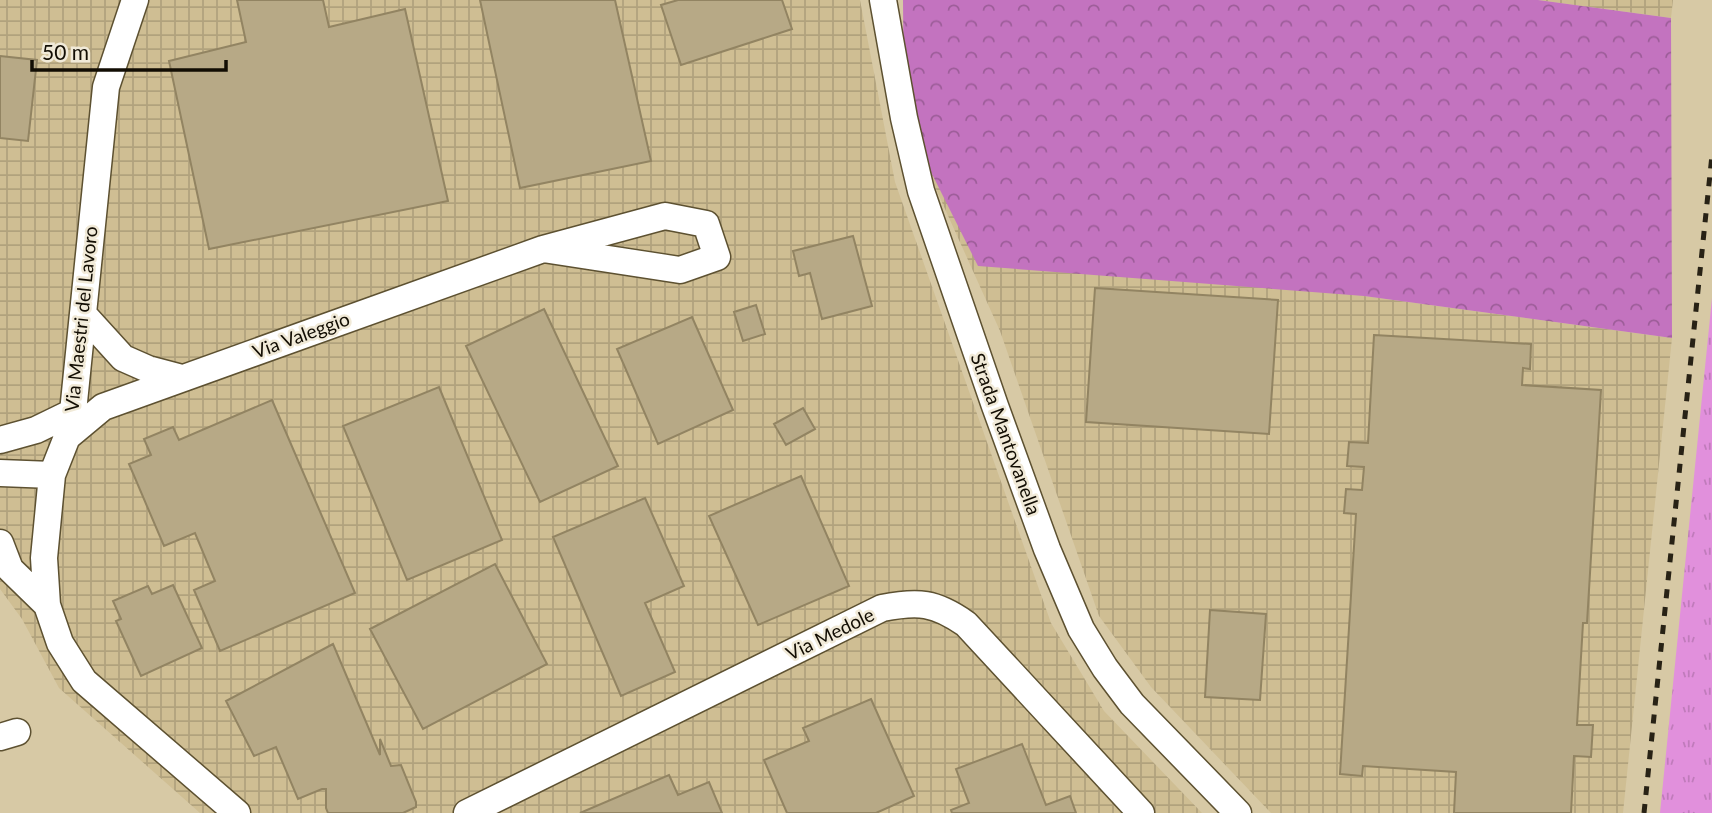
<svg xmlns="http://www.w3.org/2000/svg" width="1712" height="813" viewBox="0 0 1712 813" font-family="Lato,sans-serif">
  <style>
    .industrial { fill: url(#industrial-grid) }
    .grass { fill: url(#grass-tufts) }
    .forest { fill: url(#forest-crowns) }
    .building { fill: #b7a986; stroke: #928462; stroke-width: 2 }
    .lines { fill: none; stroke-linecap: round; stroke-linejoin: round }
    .minor-casing { stroke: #5d5131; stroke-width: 29 }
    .minor { stroke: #fff; stroke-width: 26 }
    .rail { stroke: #282215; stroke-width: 5; stroke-dasharray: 9 9; stroke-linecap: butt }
    .labels { text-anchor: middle; stroke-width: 5; stroke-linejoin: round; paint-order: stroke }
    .street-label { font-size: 19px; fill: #120d03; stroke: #f1ead8 }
  </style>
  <defs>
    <pattern id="industrial-grid" width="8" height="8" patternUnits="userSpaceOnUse" patternTransform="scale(1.75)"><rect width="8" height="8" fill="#cfbe93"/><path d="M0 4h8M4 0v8" fill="none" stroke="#b1a27d"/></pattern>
    <pattern id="grass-tufts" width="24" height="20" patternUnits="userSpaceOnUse" patternTransform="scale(1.75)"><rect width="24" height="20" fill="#e190dc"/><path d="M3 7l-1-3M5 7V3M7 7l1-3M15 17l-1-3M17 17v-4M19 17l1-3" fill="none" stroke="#c07bbb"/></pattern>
    <pattern id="forest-crowns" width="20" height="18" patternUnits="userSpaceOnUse" patternTransform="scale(1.75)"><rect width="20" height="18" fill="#c373bf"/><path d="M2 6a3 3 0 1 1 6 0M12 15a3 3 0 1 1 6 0" fill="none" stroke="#9d5d99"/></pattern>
  </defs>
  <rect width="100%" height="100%" fill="#d7c9a5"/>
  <path class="industrial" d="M0,0H860L895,182L1051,623L1104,711L1202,813H200L59,688L22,619L0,589Z
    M1538,0H1673L1671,18Z
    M904,118L1364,296L1672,338L1623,813H1271L1151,687L1099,616L1000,331Z"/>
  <path class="grass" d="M1712,298V813H1660Z"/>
  <path class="forest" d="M903,0H1538L1671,18L1672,338L1364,296L978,266L904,118Z"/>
  <path class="building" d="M237,0H323L329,27L405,9L448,201L209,249L169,61L246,42Z
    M480,0H615L651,161L520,188Z
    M678,0H782L792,29L681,65L661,5Z
    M0,56L37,60L28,141L0,138Z
    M853,236L872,306L822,319L810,273L799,276L793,251Z
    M1095,288L1278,300L1269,434L1086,422Z
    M756,305L765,334L743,341L734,312Z
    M544,309L618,466L540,502L466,346Z
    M692,317L733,410L658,444L617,349Z
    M1374,335L1531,344L1530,369L1523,368L1522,385L1601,390L1587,623H1583L1577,725H1593L1591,757L1574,756L1571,813H1454L1456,772L1363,766L1362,776L1340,774L1356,514L1344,513L1346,489L1362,490L1364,467L1347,466L1349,442L1368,443Z
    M439,387L502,540L407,580L343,426Z
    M272,400L355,593L220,651L194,590L215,581L195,533L164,546L129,464L151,455L144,439L173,427L179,440Z
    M803,408L815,429L786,445L774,424Z
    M801,476L849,586L758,625L709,516Z
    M645,498L684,586L645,603L675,672L621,696L553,537Z
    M495,564L547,664L423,729L370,629Z
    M173,585L202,648L141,676L116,621L121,619L113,601L148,586L152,594Z
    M1210,610L1266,614L1260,700L1205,697Z
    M333,644L380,755V739L391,766L401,765L416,802V807L403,813H328L326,808V789H322L298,799L276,747L254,756L226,701Z
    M871,699L914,796L876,813H787L764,760L809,741L803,728Z
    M1022,744L1046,805L1070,796L1076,813H952L951,810L969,803L956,769Z
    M669,775L678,795L709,782L722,813H580Z"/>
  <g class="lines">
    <defs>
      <path id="minor" d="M135,0L106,87L73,412L67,437L52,475L44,558L47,605L60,643L84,681L237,813
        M883,0L904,118L921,191L995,406L1047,549L1081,629L1105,668L1132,704L1238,813
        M83,314L123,358L148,369L182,378
        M67,437L103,407L543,249L665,216L706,224L717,257L680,270L543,249
        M0,440L36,430L73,412
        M0,473L52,475
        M0,543L10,569L47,605
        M0,737L17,732
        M467,813L882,608C918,601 935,602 966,624L1141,813"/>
    </defs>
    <use href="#minor" class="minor-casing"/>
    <use href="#minor" class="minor"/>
    <path class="rail" d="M1644,813L1712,155"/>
  </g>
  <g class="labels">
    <g class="street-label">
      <text transform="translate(81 319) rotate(-84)" y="7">Via Maestri del Lavoro</text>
      <text transform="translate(301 335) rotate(-20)" y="7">Via Valeggio</text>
      <text transform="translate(1006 434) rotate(70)" y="7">Strada Mantovanella</text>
      <text transform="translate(830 634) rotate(-26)" y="7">Via Medole</text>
    </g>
  </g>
  <path d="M32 60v10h194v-10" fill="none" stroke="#120d03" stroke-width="3.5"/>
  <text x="42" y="60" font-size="21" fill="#120d03" stroke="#f1ead8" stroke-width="5" paint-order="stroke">50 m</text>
</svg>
